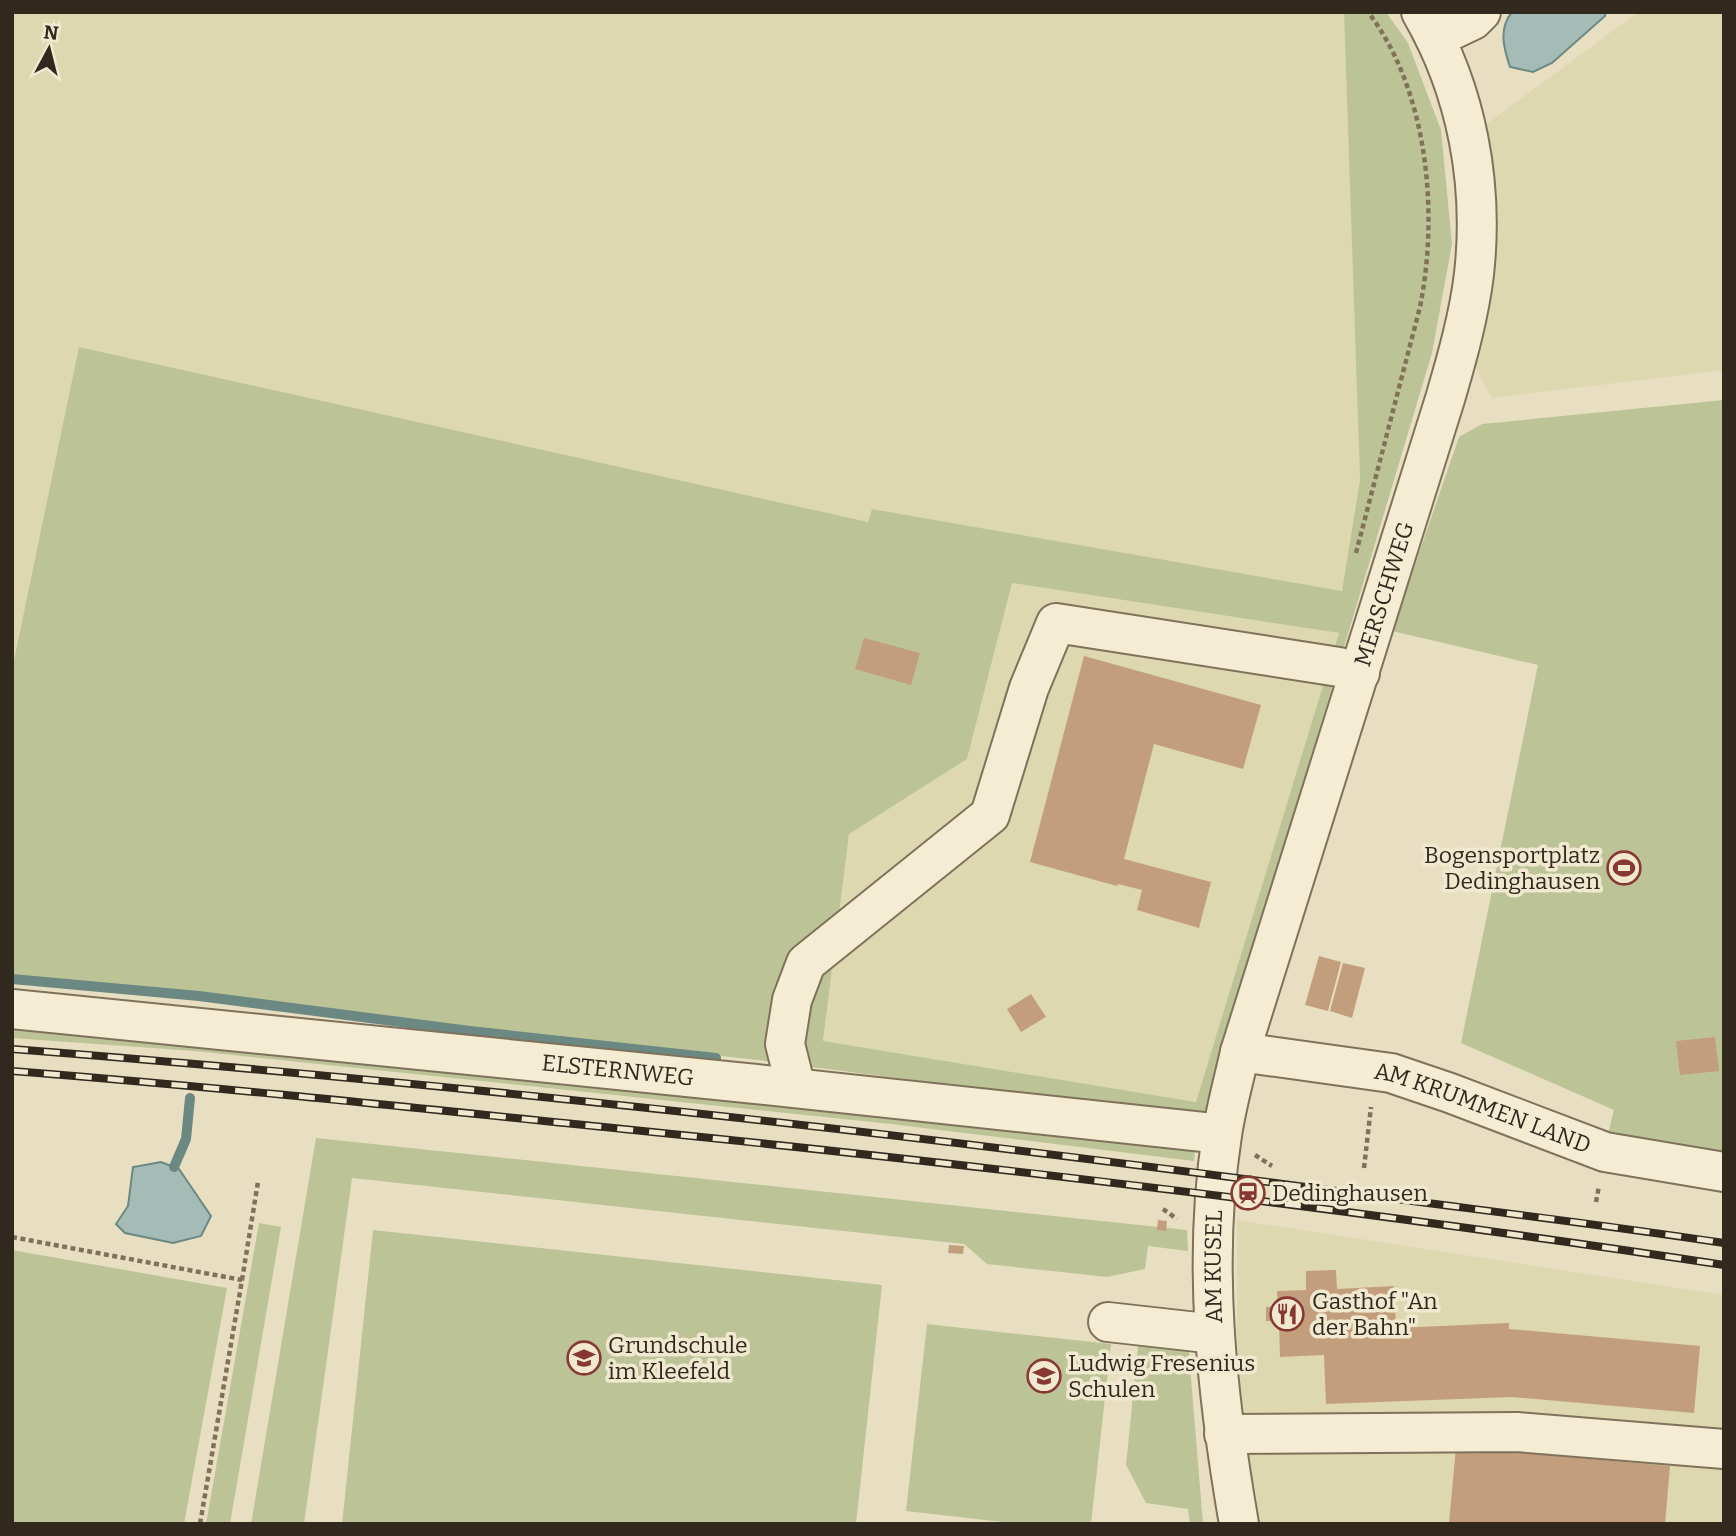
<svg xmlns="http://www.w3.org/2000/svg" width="1736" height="1536" viewBox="0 0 1736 1536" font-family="Bitter,serif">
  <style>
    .farmland { fill: #ddd8b0 }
    .green { fill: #bcc497; fill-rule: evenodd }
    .water { fill: #a4bbb6; stroke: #6c8883; stroke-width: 2 }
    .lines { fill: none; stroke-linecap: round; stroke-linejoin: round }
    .stream { stroke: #6c8883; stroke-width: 10 }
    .building { fill: #c29e7c }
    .minor-casing { stroke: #80715b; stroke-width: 42 }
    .path { stroke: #80715b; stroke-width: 4.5; stroke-dasharray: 5 3.5; stroke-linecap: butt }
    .minor { stroke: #f4edd4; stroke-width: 38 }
    .rail-casing { stroke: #31281e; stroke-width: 8 }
    .rail { stroke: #f0e9d0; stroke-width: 5; stroke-dasharray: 16; stroke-linecap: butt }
    .labels { text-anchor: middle; stroke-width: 7; stroke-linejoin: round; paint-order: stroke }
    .street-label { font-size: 23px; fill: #31281e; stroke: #f0e9d0 }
    .poi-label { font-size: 23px; fill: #31281e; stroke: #f0e9d0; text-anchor: start }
  </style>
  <rect width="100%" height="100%" fill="#e8dfc2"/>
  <path class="farmland" d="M12,12H1344L1360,480L1342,592L873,509L869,523L80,347L12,670Z
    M1638,12H1724V370L1492,398L1473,362L1484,126Z
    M1012,583L1339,633L1196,1102L823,1042L849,834L967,759Z
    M1237,1220L1724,1295V1524H1253L1245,1467L1237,1336Z"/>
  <path class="green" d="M1344,12H1386L1408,43L1441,130L1452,244L1432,353L1202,1122L1191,1116L758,1060L12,977V670L79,347L868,522L872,509L1342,591L1360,480ZM1012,583L1339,633L1196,1102L823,1041L849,834L967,759Z
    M1724,400V1157L1607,1138L1614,1110L1461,1043L1538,665L1392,631L1459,437L1482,424Z
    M12,1018L1196,1139L1194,1161L891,1124L195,1051L12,1038Z
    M316,1138L1187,1230L1188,1251L1148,1246L1145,1269L1107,1277L987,1264L964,1244L352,1178L304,1524H251Z
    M259,1223L281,1227L230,1524H206Z
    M373,1230L882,1285L856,1524H342Z
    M12,1250L227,1288L184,1524H12Z
    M927,1324L1111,1344L1091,1524H1020L906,1511Z
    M1139,1337L1188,1342L1203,1524H1190L1188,1509L1146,1503L1126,1465Z"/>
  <path class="water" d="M1512,12H1606L1605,16L1552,63L1533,72L1510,67C1504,49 1498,29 1512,12Z
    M161,1162L179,1169L211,1216L201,1236L173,1243L125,1233L116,1224L128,1206L133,1167Z"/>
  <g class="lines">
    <path class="stream" d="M12,979L199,996L470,1031L716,1058
      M174,1167L186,1139L190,1098"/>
  </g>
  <path class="building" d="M864,638L920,653L911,685L855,669Z
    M1084,656L1261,705L1243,769L1154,744L1124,859L1211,882L1199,928L1137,910L1142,890L1118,884L1117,886L1030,862Z
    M1319,956L1341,962L1328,1011L1305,1005Z
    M1343,963L1365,968L1352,1018L1330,1011Z
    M1031,994L1046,1017L1021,1032L1007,1009Z
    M1715,1037L1719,1071L1680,1075L1676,1041Z
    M1158,1220L1167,1221L1166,1231L1157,1230Z
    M949,1245L964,1246L963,1254L948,1253Z
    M1336,1270L1337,1289L1394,1286L1396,1328L1509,1323V1329L1700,1346L1694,1413L1512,1397L1326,1404L1324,1355L1280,1357L1279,1321H1266V1307L1278,1306L1277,1291L1306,1290V1271Z
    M1456,1447L1670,1466L1665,1524L1449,1523Z"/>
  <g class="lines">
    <defs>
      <g id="minor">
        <path d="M1435,38L1473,20L1481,12"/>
        <path id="s1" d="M12,1009L756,1084L1222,1134"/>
        <path id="s2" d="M1240,1052L1391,1073L1450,1093L1605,1152L1724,1172"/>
        <path d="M796,1088L785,1044L792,1000L806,963L990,815L1029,688L1056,623L1339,667L1360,673"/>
        <path d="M1108,1322L1215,1334"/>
        <path d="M1224,1434L1517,1432L1724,1449"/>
        <path id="s3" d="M1239,1524C1217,1397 1202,1264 1222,1135C1226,1107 1234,1080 1240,1052L1445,399C1457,358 1469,316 1474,274C1484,184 1467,91 1421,12"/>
      </g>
    </defs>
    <use href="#minor" class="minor-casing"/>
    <path class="path" d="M1356,553L1420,307C1439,213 1428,90 1368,12
      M1255,1155L1272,1166
      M1364,1168L1371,1107
      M1596,1202L1599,1186
      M1163,1209L1177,1219
      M12,1237L242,1280L200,1524
      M242,1280L258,1182
      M1001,1524V1523"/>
    <use href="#minor" class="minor"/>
    <defs>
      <path id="rail" d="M12,1049C452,1083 892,1132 1329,1190C1461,1208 1593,1223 1724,1243
        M12,1071C219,1087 426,1109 633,1130C997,1167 1362,1210 1724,1265"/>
    </defs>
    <use href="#rail" class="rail-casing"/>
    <use href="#rail" class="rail"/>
  </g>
  <defs>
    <symbol id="stadium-ring" viewBox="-11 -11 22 22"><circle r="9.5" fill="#f0e9d0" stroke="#873832" stroke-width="1.5"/><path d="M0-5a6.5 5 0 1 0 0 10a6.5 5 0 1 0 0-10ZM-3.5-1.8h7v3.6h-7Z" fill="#873832"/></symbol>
    <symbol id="station-ring" viewBox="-11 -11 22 22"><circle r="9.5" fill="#f0e9d0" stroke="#873832" stroke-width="1.5"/><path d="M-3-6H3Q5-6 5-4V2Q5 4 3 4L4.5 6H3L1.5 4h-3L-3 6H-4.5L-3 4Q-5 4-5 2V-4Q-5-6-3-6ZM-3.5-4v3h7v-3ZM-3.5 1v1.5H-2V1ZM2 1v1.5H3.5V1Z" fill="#873832"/></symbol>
    <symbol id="restaurant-ring" viewBox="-11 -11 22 22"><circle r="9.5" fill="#f0e9d0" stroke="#873832" stroke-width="1.5"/><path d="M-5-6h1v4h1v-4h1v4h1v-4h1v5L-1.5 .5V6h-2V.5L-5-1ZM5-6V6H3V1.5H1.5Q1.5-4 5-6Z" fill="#873832"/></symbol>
    <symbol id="school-ring" viewBox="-11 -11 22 22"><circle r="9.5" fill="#f0e9d0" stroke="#873832" stroke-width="1.5"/><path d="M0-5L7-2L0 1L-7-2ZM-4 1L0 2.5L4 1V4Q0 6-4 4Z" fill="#873832"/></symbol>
  </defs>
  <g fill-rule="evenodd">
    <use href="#stadium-ring" x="1605" y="849" width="38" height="38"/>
    <use href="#station-ring" x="1229" y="1174" width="38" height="38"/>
    <use href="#restaurant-ring" x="1268" y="1295" width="38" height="38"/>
    <use href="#school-ring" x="565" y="1339" width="38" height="38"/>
    <use href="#school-ring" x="1025" y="1357" width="38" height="38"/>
  </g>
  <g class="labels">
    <g class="street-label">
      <text dy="8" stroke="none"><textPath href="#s3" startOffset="956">MERSCHWEG</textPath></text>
      <text dy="8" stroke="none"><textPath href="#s1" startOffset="609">ELSTERNWEG</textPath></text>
      <text dy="8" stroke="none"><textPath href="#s2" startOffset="250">AM KRUMMEN LAND</textPath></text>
      <text dy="8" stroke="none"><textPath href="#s3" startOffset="259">AM KUSEL</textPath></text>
    </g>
    <g class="poi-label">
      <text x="1600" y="863" text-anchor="end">Bogensportplatz<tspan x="1600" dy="26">Dedinghausen</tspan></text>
      <text x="1272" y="1201">Dedinghausen</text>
      <text x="1312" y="1309">Gasthof "An<tspan x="1312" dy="26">der Bahn"</tspan></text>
      <text x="608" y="1353">Grundschule<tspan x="608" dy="26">im Kleefeld</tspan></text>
      <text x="1068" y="1371">Ludwig Fresenius<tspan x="1068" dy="26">Schulen</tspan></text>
    </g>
  </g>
  <rect width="1736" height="1536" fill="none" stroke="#31281e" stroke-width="28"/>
  <g transform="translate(49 49) rotate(7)" stroke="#f0e9d0" stroke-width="5" paint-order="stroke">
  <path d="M0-5L12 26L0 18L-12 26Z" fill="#31281e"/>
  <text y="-10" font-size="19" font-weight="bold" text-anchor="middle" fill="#31281e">N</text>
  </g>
</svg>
